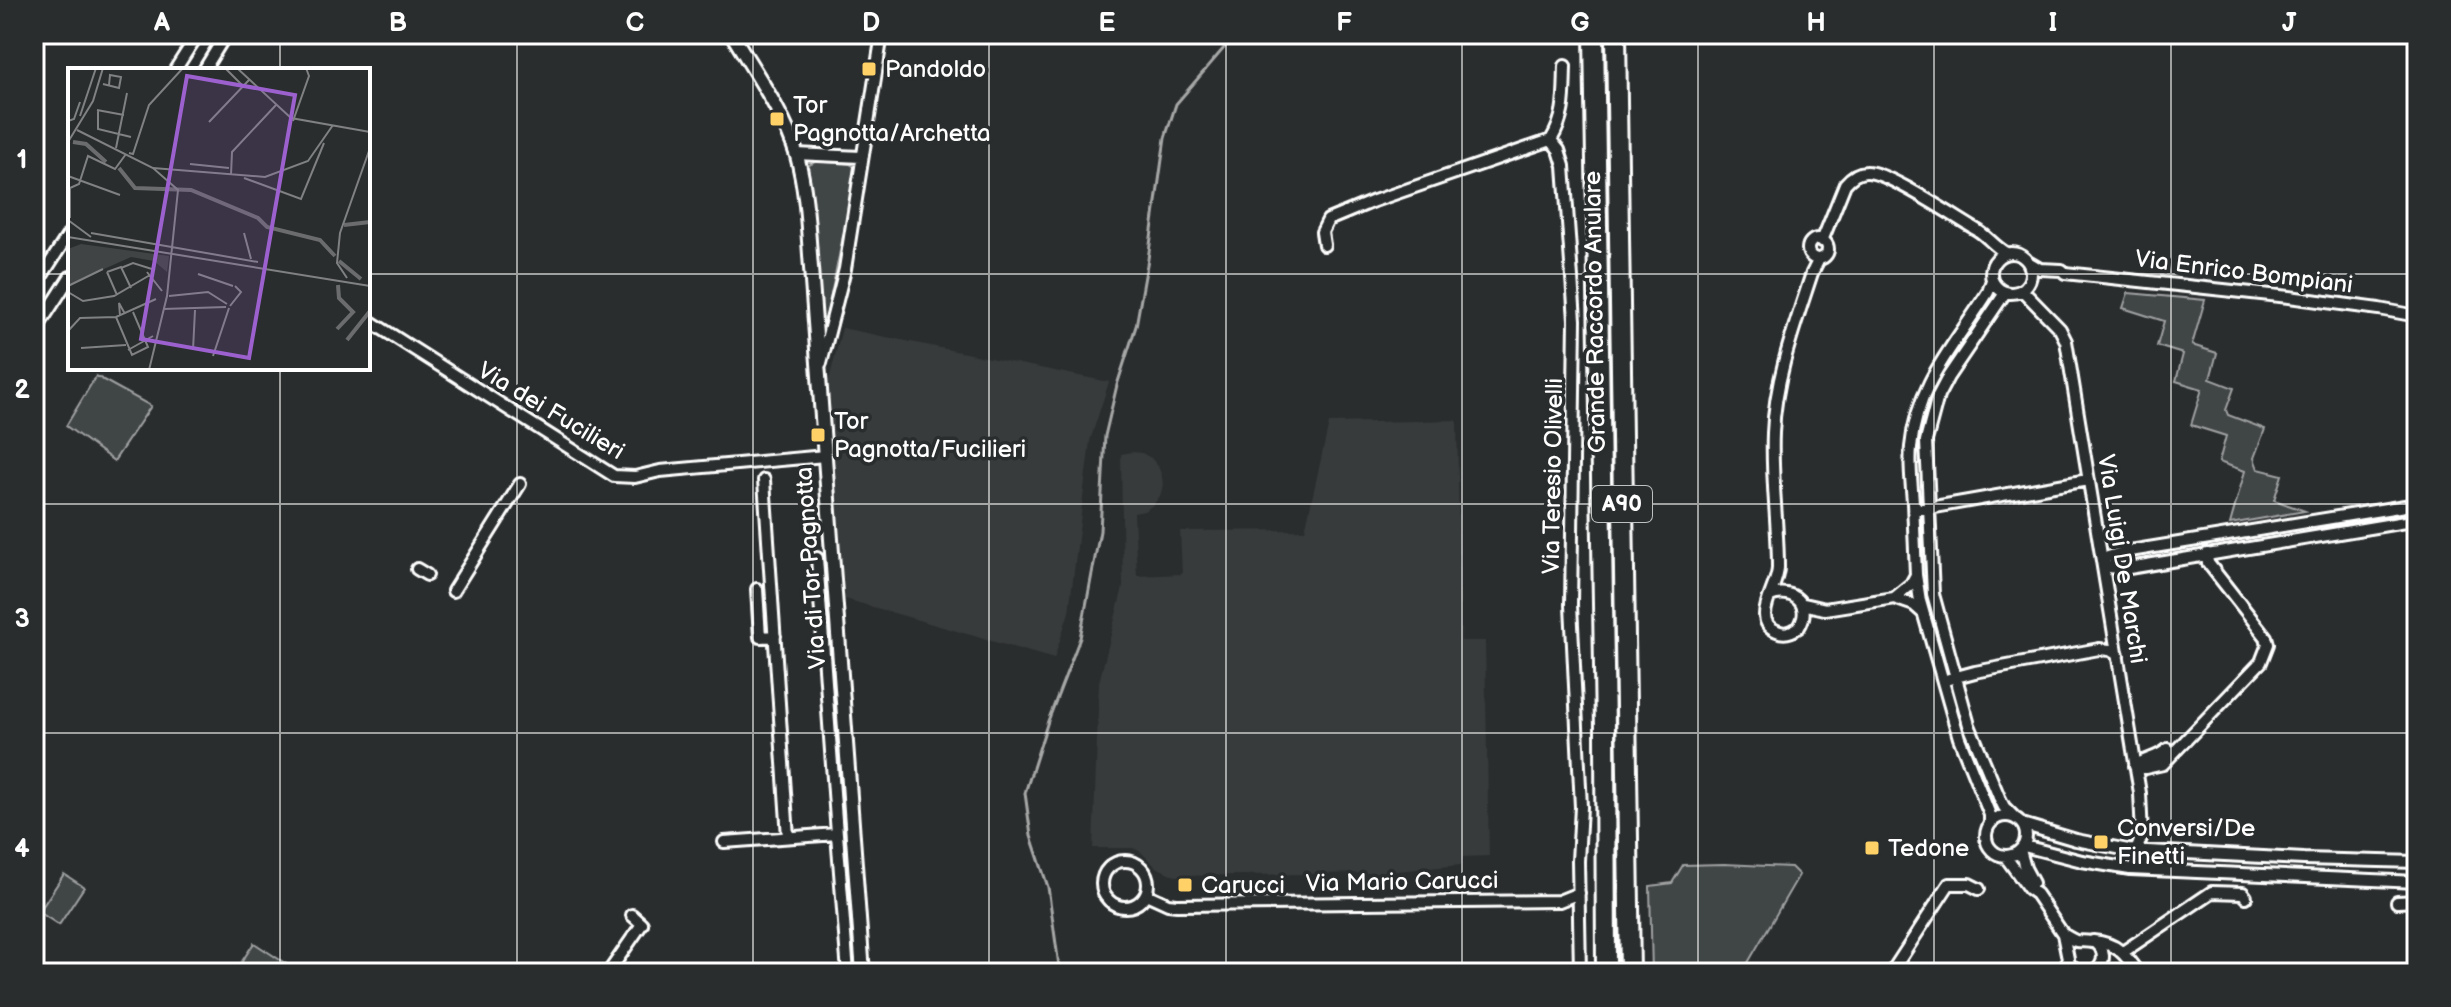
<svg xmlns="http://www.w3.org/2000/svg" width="2451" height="1007" font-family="'Balsamiq Sans',sans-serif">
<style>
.built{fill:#373a3b}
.green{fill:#414445;stroke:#a0a2a2;stroke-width:2}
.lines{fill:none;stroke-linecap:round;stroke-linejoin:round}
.stream{stroke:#a6a7a7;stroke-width:3}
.minor-casing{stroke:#fff;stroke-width:16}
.tertiary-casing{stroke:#fff;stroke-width:18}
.motorway-casing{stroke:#fff;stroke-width:24}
.minor{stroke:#2a2d2e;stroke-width:10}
.tertiary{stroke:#2a2d2e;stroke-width:12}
.motorway{stroke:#2a2d2e;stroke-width:18}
.grid{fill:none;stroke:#fff;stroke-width:2;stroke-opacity:0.55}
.poi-dot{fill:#ffd166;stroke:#2a2d2e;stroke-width:3}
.labels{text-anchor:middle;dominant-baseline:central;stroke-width:7;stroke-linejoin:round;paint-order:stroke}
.shield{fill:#2a2d2e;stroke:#bfc0c0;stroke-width:2}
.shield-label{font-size:22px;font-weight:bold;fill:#fff}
.poi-label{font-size:24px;fill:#fff;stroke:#2a2d2e;text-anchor:start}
.street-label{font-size:24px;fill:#fff;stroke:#2a2d2e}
.inset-river{fill:none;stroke:#6a6c6d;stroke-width:4}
.inset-road{fill:none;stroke:#7f8182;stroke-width:2}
.view{fill:#9c61cf;fill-opacity:0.15;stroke:#9c61cf;stroke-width:4}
.inset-edge{fill:none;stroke:#fff;stroke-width:4}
.neatline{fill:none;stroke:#fff;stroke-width:3}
.grid-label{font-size:26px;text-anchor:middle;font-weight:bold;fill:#fff}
</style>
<rect width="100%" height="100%" fill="#2a2d2e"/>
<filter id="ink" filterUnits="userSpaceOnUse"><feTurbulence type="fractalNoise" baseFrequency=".0125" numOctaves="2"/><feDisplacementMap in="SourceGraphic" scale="16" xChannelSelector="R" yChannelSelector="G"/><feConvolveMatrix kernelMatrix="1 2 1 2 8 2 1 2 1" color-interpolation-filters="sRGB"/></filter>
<g filter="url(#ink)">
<path class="built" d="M842,328l267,54 -19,59 -21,171 -15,47 -209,-60 -18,-211z
M1457,420l4,221h24l4,215 -26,1 -2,8 -85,8 -201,3 -19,-9 -15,-15 -8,-4h-40l6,-166 24,-95 -2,-133 11,-2 10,1 9,5 7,8 4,10 1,10 -3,10 -7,9 -9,6 -10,2 3,63 45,-2 -2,-43 125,-1 24,-107z"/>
<path class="green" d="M817,161l33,3 6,4v4l-26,128 -5,21 -3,1 -2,-4 -8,-114 -5,-29 2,-10z
M2128,293l77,7 -13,45 25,8 -7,26 24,9 -8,22 2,5 37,14 -11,29 4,11 24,6 -8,25 31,11 -75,13 15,-53 -26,-9 7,-26 -35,-11 11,-36 -26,-8 7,-27 -26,-8 7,-25 -41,-13z
M96,376l55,30 -37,55 -48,-35z
M1724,864l67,3 8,8 -57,98h-90l-2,-87 22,-3 11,-18z
M64,874l20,13 -25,38 -20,-13z
M254,943l43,28 -2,2h-44l-12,-7z"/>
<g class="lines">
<path class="stream" d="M1060,973l-12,-86 -17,-51 -6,-43 23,-72 32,-83 20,-107 5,-95 12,-51 19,-59 12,-67 17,-121 11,-34 54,-63 1,-7"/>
<g class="minor-casing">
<path id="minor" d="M1565,66c-1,27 1,50 -14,74l8,10 5,16 11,154 -4,285 10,202 -3,54 2,112
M175,70l23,-36
M204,70l22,-36
M796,154l65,3
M1808 249a10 10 0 1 1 20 0a10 10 0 1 1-20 0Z
M1822,241l23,-57c6,-7 12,-12 21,-12 21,-1 90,46 111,58 10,6 18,17 29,23
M1324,245l-2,-13 6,-12 46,-19 177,-61
M1991 273a20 20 0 1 1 40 0a20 20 0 1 1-40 0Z
M2028,262l12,7 22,1 3,3 224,24 90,12 38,7
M1992,280l-4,12c-33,53 -71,90 -77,155 -2,18 1,38 2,56l5,6h5l165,-29
M34,288l36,-56
M2022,290l38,39 6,12 74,452 2,43 -6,15
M2005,293l-57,84 -10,19 -12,45 7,153 36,131 30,72 5,10 10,10
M368,320l246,156 21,1 25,-6 165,-15
M34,333l36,-56
M821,363l24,-94 37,-235
M764,480l24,357
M1913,503l3,72 4,26 39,137 31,77v9
M817,558l20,276
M2102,559l22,-7 293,-48
M2103,566l20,3 294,-49
M417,569l10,6
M757,589l3,48 15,-1
M453,591l67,-107
M1770,596c23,-9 43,9 29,31 -7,5 -14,8 -22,4 -28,-11 2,-44 1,-64 0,-45 -7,-89 -5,-134 2,-55 22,-108 39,-160l7,-14
M1894,598l20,7 9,8
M1803,604l22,5 69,-11 17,-14 5,-9
M1949,679l26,-7 124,-23 11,1 8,5
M2135,766l10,2 18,-4 98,-102 7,-18 -2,-7 -58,-74 -1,-9
M2135,766c12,-8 23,-8 33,-17
M1986 836a20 20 0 1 1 40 0a20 20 0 1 1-40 0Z
M2022,824l54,16 52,10 176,9 113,3
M724,842l113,-8 11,139
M2024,846l58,15 48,8 287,13
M2020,850l5,18 8,15
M2005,856l24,33 7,5 27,40 6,30 9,9
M1102 884a23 23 0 1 1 46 0a23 23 0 1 1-46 0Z
M1146,894l22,10 9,1 382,-4 20,-8
M2397,902l20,-1
M2063,934c3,2 9,6 13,7 11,1 25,-3 27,15 0,8 -4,12 -10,17
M2093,941c24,2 32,13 45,32
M2123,952l89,-60 31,1 3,4
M608,973l34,-49 -10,-9
M1891,973l58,-89h20l10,5"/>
</g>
<g class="tertiary-casing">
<path id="tertiary" d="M732,34c23,39 52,79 65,122 10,36 11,75 14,112l52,705"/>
</g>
<g class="motorway-casing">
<path id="motorway" d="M1594,34l11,696 1,243
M1616,34l14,939"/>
</g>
<use href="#minor" class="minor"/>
<use href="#tertiary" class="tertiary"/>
<use href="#motorway" class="motorway"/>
</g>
</g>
<path class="grid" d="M280,34v36M517,34v939M753,34v939M989,34v939M1226,34v939M1462,34v939M1698,34v939M1934,34v939M2171,34v939M34,274h36M368,274h2049M280,368v605M34,504h2383M34,733h2383"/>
<g class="poi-dot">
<rect x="861" y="61" width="16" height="16" rx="4"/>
<rect x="769" y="111" width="16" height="16" rx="4"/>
<rect x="810" y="427" width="16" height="16" rx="4"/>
<rect x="2093" y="834" width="16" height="16" rx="4"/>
<rect x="1864" y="840" width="16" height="16" rx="4"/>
<rect x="1177" y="877" width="16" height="16" rx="4"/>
</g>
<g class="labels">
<rect class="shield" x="1592" y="486" width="60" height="36" rx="6"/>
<g class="shield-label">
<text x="1622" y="504">A90</text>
</g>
<g class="poi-label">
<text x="885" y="69">Pandoldo</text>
<text x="793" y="105">Tor<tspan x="793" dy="28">Pagnotta/Archetta</tspan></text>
<text x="834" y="421">Tor<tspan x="834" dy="28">Pagnotta/Fucilieri</tspan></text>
<text x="2117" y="828">Conversi/De<tspan x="2117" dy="28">Finetti</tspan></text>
<text x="1888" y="848">Tedone</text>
<text x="1201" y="885">Carucci</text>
</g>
<g class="street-label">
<text transform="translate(2244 272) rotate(7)">Via Enrico Bompiani</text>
<text transform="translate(1595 312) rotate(-91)">Grande Raccordo Anulare</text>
<text transform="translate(551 411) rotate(31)">Via dei Fucilieri</text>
<text transform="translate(1553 476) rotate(-89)">Via Teresio Olivelli</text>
<text transform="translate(2122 559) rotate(81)">Via Luigi De Marchi</text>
<text transform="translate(811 568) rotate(-94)">Via di Tor Pagnotta</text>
<text transform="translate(1402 882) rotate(-1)">Via Mario Carucci</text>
</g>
</g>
<g transform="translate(68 68)">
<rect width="302" height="302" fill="#2a2d2e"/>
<path d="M13,176l88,12 -2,16 -13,-11 -23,-4 -63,28v-36z" fill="#414445"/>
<path class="inset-river" d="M5,74l13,2 20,18M51,100l16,20 56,2 67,28 9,9 53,13 15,16M276,157l26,-3M271,193l22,18M269,261l16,-17 -14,-14 -1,-13M279,272l23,-29"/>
<path class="inset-road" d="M157,0l18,18M169,0l54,50 79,14M35,16l16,4 2,-11 -11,-2 -1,10M29,42l27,5M30,42v19l33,8M12,48l16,-48M0,53l6,-2 6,-17M225,53l16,-45 -3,-8M141,54l40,-42M9,62l76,38 25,22 -11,106 -18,74M0,74l25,-41 10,-33M48,80l11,-55M61,85l4,1 16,-49 34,-37M122,96l39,4M85,100l112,9 43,-16 25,-36M163,107l1,-23 44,-47M0,108l52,19M176,110l57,21 23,-56M2,150v-30l9,-4 9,-28 27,13 11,-15M0,152l23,17M23,165l167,29M176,165l7,26M0,169l302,49M53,200l12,-5 22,7M39,204l14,-5 10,21M39,204l10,23M79,204l15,19M130,206l35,12M279,210l-10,-15 3,-30 30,-85M0,218l35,-17M0,224l15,9 31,-5 36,-21M101,228l39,-4 19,12M162,238l11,-14 -6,-6M95,241l63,-2M52,248l-1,-13 6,11M48,249l16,38 16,-8 -15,-35M0,263l12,-13 36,-1 40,-18M13,280l45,-3M60,282l25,-14M125,282l2,-40M145,288l16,-48"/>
<path class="view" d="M119,8l108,19 -46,263 -108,-19z"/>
<rect width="302" height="302" class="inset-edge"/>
</g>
<rect width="2451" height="1007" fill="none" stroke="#2a2d2e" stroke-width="88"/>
<rect x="44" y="44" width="2363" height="919" class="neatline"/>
<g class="grid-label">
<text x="162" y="31">A</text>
<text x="398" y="31">B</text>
<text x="635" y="31">C</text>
<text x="871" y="31">D</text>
<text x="1107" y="31">E</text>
<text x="1344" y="31">F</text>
<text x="1580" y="31">G</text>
<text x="1816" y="31">H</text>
<text x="2053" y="31">I</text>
<text x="2289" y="31">J</text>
<text x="22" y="168">1</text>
<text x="22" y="398">2</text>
<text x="22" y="627">3</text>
<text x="22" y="857">4</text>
</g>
</svg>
